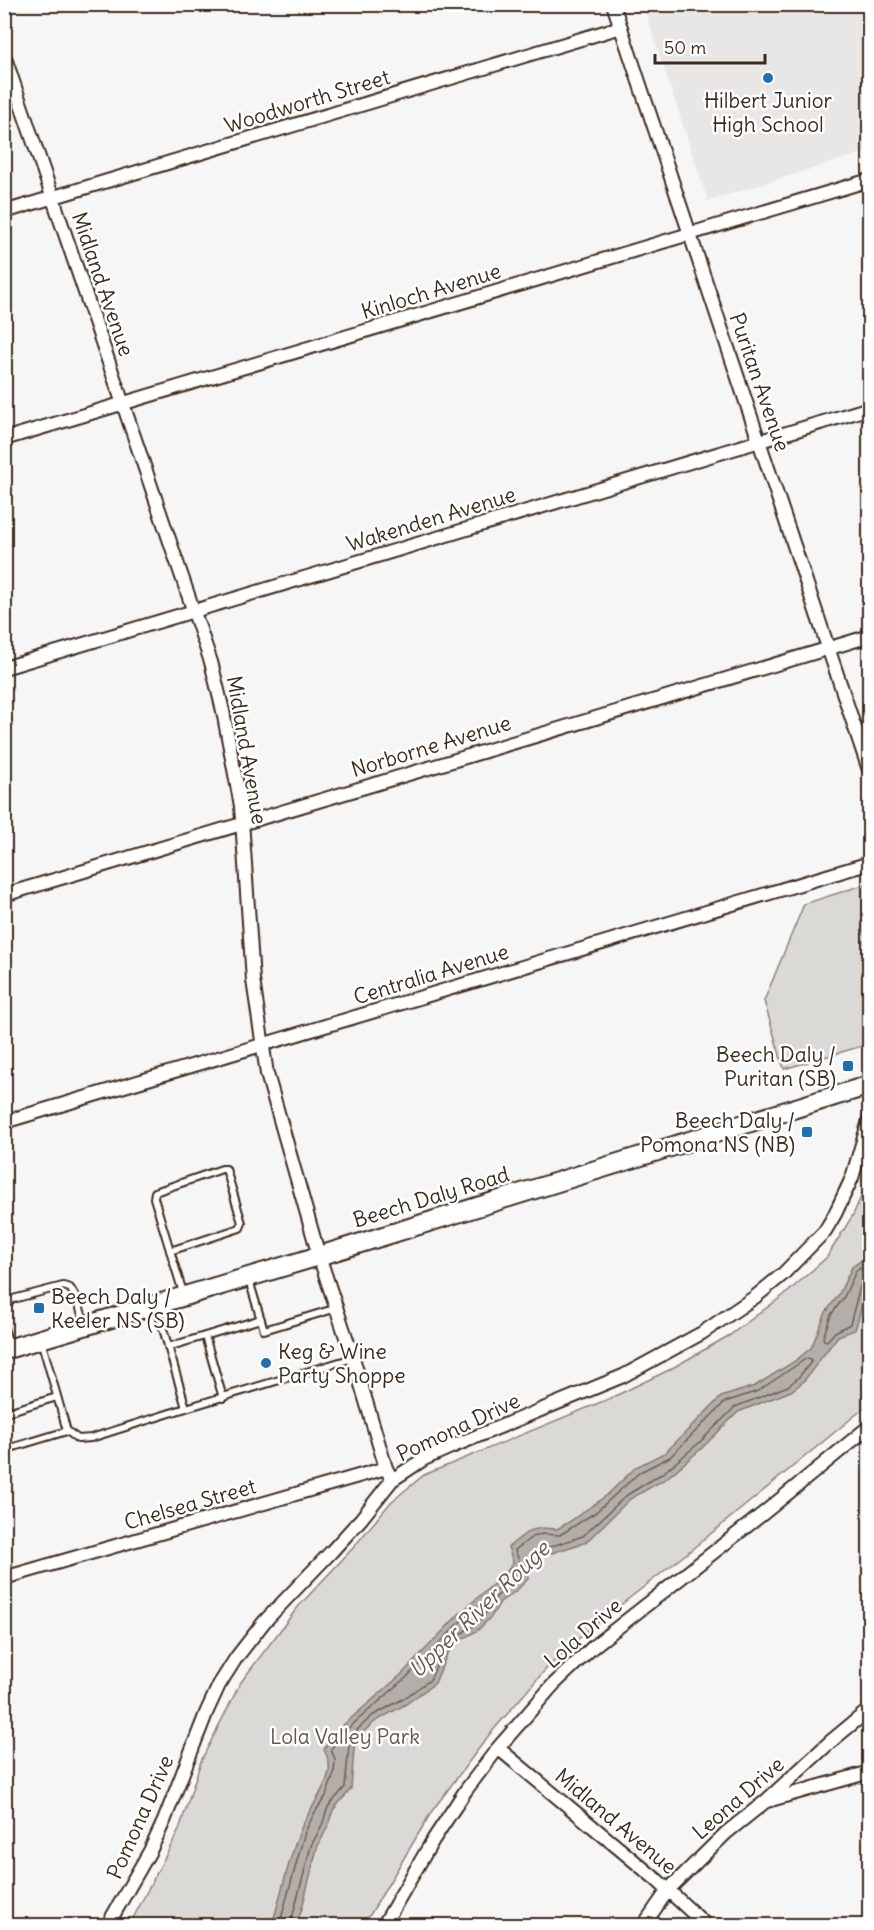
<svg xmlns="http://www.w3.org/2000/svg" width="874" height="1930" font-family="Delius,sans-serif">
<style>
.built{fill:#e9e7e6}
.green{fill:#dbd9d6;stroke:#8b827a;stroke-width:1.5}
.water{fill:#b4aeaa;stroke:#847972;stroke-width:1.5}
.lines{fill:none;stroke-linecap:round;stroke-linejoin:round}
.shore{stroke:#6b5f56;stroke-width:1.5}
.lane-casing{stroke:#3b2a1e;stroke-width:10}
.street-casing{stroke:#3b2a1e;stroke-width:16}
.secondary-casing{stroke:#3b2a1e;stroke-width:22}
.lane{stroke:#fff;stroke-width:6}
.street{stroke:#fff;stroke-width:12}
.secondary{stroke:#fff;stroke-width:18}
.poi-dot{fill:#1f6fb2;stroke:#fff;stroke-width:2}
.labels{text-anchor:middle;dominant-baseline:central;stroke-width:5;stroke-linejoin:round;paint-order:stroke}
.poi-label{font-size:21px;fill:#3b2a1e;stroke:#fff;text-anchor:end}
.street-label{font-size:21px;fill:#3b2a1e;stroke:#fff}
.park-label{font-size:21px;fill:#63564c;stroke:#fff}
.water-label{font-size:22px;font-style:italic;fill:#65584f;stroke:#fff}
</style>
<rect width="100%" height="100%" fill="#f7f6f6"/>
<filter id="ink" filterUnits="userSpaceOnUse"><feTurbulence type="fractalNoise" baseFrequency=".0167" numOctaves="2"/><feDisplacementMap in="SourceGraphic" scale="12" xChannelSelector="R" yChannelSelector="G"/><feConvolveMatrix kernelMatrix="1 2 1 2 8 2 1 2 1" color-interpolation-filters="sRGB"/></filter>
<g filter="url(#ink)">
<path class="built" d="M643,5h226v146l-161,50z"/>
<path class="green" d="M869,883v161l-85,25 -20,-68 40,-97z
M869,1178v226l-178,146 -105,82 -40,37 -57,66 -57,76 -68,114 -235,1 50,-96 22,-69 40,-79 57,-75 55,-59 38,-46 33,-27 187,-77 58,-28 61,-35 58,-43 39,-35 26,-42z"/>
<path class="water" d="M869,1255v25l-6,13 -2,16 -6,21 -17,6 -35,46 -12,9 -53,21 -36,36 -35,30 -37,21 -44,43 -47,15 -10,10 -1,12 -12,12 -16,11 -9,15 -13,13 -17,10 -14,14 -12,29 -29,21 -30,17 -14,12 -8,15 -3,41 -18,21 -6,18 -10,20 -16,64 -6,13h-23c9,-31 16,-64 28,-94 7,-20 24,-37 29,-59 1,-8 -1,-15 -5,-22l9,-16 69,-60 56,-59 48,-42 7,-11 -5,-15 21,-16 12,-3 16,1 12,-7 38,-27 29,-28 30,-15 55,-55 34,-11 40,-25 16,-13 15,-36 13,-18 13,-27z"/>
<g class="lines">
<path class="shore" d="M870,1262l-14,9 -12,26 -13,18 -8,22 1,3 3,1 8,-9 15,-8 11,-41 3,-4 6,-1
M807,1358l4,1v3l-13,16 -10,8 -53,21 -37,37 -35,29 -36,22 -44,41 -46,15 -13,13 -4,-1 -5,-13 17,-13 10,-3 18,1 36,-23 44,-40 30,-15 55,-55 33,-11z
M279,1926l26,-94 10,-20 11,-16 8,-22 1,-15 -4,-9 6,-12 69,-60 56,-58 49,-42 7,-11h3v10l-25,20 -10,16 -11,12 -18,11 -14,14 -13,30 -27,19 -31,17 -15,14 -8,16 -4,41 -17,20 -6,18 -11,21 -21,80"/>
<g class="lane-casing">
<path id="lane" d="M170,1251l70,-23 2,-5 -16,-54h-4l-67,23 -1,6 30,98
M249,1280l15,50 73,-22
M4,1307l9,-8 50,-13 7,2 7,11 8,25
M4,1328l5,17
M205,1336l18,62
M41,1340l26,91 11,8 13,-1 95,-30 -29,-100
M168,1347l93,-28
M186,1408l167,-50
M4,1413l53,-16
M4,1450l63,-19"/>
</g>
<g class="street-casing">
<path id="street" d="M613,4l257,769
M4,55l207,607 12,49 18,95 12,174 14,94 52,182 34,102 33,110 6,12
M4,212l617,-185
M4,439l866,-259
M4,668l866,-260
M4,895l866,-259
M4,1122l866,-259
M4,1578l382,-110
M498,1748l159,132 50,46
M767,1801l103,-29
M107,1926l43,-75 14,-30 43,-110 12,-26 17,-27 28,-36 67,-70 30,-33 31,-39 32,-21 27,-12 172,-71 79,-43 53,-36 28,-23 42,-43 10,-17 17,-36 18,-61
M383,1926l50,-86 33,-50 32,-42 55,-63 41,-39 171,-134 105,-86
M643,1926l25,-36 58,-57 40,-32 64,-59 40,-33"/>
</g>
<g class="secondary-casing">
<path id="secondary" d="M4,1350l315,-94 551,-171"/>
</g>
<use href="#lane" class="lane"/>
<use href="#street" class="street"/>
<use href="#secondary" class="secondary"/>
</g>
</g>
<g class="poi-dot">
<circle cx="768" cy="78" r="6"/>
<rect x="842" y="1060" width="12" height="12" rx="3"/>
<rect x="801" y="1126" width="12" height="12" rx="3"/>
<rect x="33" y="1302" width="12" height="12" rx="3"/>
<circle cx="266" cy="1363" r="6"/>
</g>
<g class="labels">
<g class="poi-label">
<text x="768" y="100" text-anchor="middle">Hilbert Junior<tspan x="768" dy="24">High School</tspan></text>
<text x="836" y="1054">Beech Daly /<tspan x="836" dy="24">Puritan (SB)</tspan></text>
<text x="795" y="1120">Beech Daly /<tspan x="795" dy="24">Pomona NS (NB)</tspan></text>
<text x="51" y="1296" text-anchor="start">Beech Daly /<tspan x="51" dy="24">Keeler NS (SB)</tspan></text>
<text x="278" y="1351" text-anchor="start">Keg &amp; Wine<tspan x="278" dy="24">Party Shoppe</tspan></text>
</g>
<g class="street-label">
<text transform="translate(307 101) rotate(-17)">Woodworth Street</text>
<text transform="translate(103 284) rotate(71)">Midland Avenue</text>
<text transform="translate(431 291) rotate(-17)">Kinloch Avenue</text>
<text transform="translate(760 382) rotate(71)">Puritan Avenue</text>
<text transform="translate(431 519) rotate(-17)">Wakenden Avenue</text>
<text transform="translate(431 746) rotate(-17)">Norborne Avenue</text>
<text transform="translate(247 750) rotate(80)">Midland Avenue</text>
<text transform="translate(431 974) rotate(-17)">Centralia Avenue</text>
<text transform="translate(431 1197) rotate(-17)">Beech Daly Road</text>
<text transform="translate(458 1427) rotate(-25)">Pomona Drive</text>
<text transform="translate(190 1504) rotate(-16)">Chelsea Street</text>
<text transform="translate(583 1633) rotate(-41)">Lola Drive</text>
<text transform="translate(738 1798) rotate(-41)">Leona Drive</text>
<text transform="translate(140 1817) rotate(-66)">Pomona Drive</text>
<text transform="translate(616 1821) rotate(40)">Midland Avenue</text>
</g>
<g class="park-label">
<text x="345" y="1736">Lola Valley Park</text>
</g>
<g class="water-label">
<text transform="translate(479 1609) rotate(-44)">Upper River Rouge</text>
</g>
</g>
<rect width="874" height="1930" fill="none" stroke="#fff" stroke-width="24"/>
<rect x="12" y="12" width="850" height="1906" fill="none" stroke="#3b2a1e" stroke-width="2" filter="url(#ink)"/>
<path d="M655 54v9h110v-9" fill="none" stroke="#3b2a1e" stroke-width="3"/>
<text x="664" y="54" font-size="18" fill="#3b2a1e" stroke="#ffffff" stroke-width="4.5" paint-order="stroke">50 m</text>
</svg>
